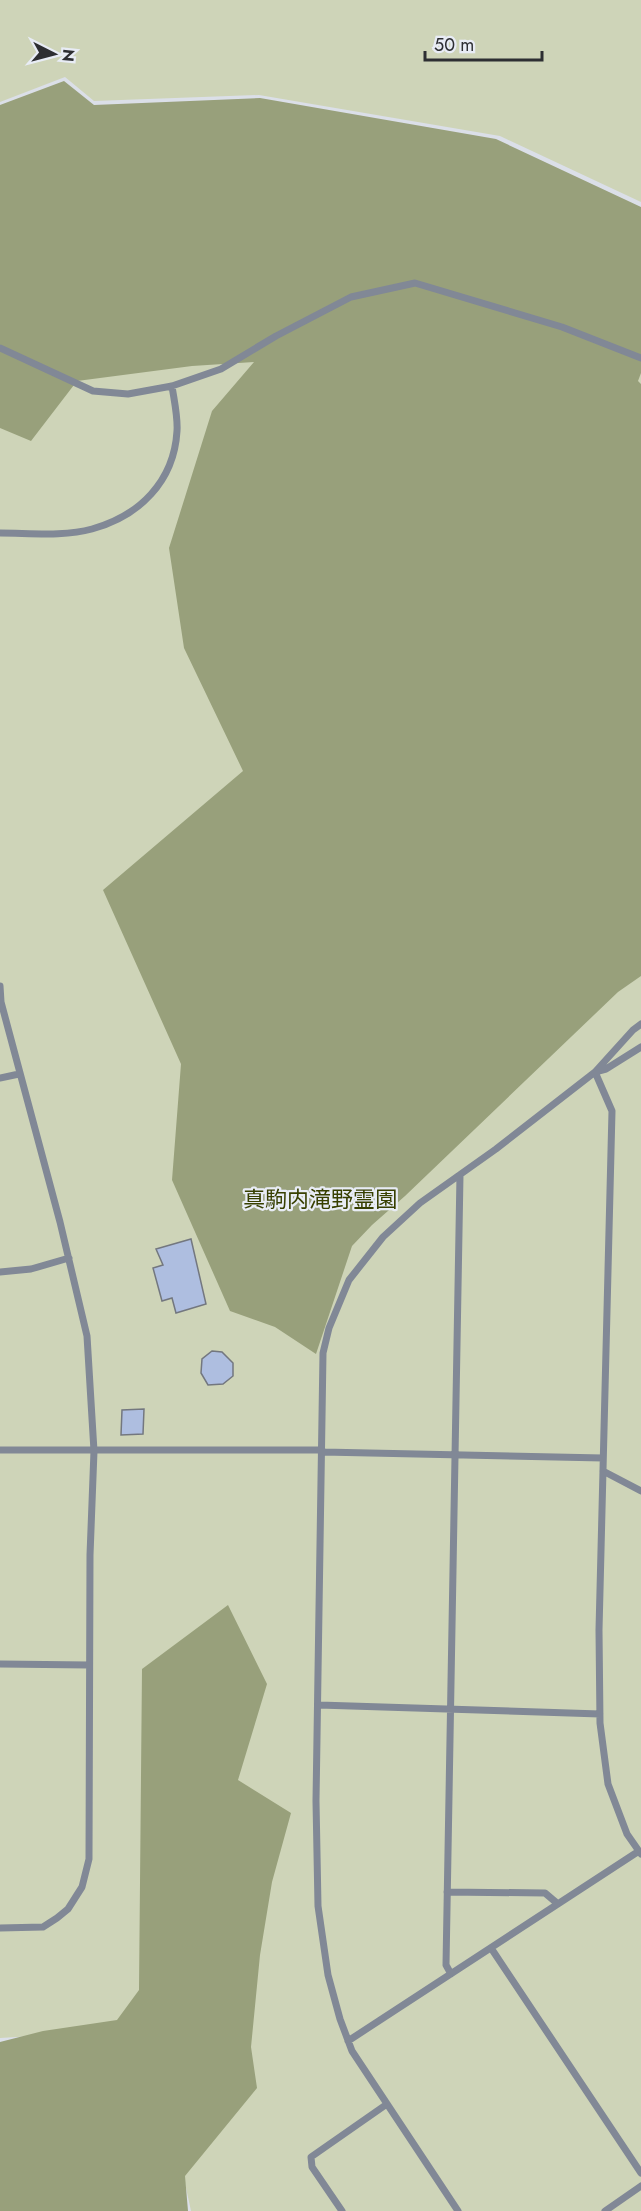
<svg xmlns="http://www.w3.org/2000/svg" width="641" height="2211" font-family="Jost,'Noto Sans JP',sans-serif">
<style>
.green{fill:#ced4b8}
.forest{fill:#98a07b}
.building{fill:#aebee0;stroke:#73777f;stroke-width:1.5}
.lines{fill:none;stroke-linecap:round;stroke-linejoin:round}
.service{stroke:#818896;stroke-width:7}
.labels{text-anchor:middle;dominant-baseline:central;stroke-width:4.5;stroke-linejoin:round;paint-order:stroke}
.park-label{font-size:22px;fill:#373f00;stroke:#e8ecf5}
</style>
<rect width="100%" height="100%" fill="#dbdfe8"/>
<path class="green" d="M0,0h641v202l-141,-66 -241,-41 -165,6 -29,-24 -65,25z
M641,321v1890h-450l-39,-182 -152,9v-1701z"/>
<path class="forest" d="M64,81l30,24 166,-7 236,41 145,68v166l-3,8 3,3v592l-23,16 -213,204 -33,29 -20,21 -36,108 -41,-27 -45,-16 -58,-131 9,-116 -78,-174 140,-119 -59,-123 -15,-100 43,-137 42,-49 -62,4 -115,15 -46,60 -31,-13v-323z
M228,1605l39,79 -29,96 53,33 -19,69 -12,73 -9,92 6,41 -72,88 3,35h-188v-169l43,-11 74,-11 22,-30 3,-321z"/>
<path class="building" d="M191,1239l15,65 -30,9 -4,-15 -10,3 -9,-33 10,-3 -7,-16z
M212,1351l10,1 11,11v13l-10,8 -15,1 -7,-12 1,-14z
M144,1409l-1,25 -22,1 1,-25z"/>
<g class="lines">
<path class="service" d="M0,348l93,43 35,3 44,-8 49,-17 55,-33 75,-39 64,-14 147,44 79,31
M0,533c29,0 64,4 92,-4 47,-13 82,-47 85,-98 1,-14 -3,-31 -5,-45
M0,986l1,16 59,220 27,114 7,115 -4,104 -1,304 -7,28 -14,22 -11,9 -14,9 -43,1
M641,1024l-8,6 -38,42 11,-3 35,-22
M0,1078l19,-4
M0,1272l31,-3 38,-11
M0,1450h322
M323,1452l280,6
M603,1471l38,20
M0,1664l89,1
M319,1705l281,9
M447,1892l98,1 13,11
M491,1948l150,225
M451,1974l-5,-9 14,-790
M348,2041l291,-190
M342,2211l-30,-44 -1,-10 76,-53
M458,2211l-106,-160 -12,-32 -12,-44 -10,-69 -2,-105 7,-448 6,-25 20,-48 34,-43 37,-34 76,-54 99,-77 17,39 -13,519 1,93 8,61 19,50 14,20
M605,2211l36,-25"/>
</g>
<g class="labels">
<g class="park-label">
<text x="320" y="1199">真駒内滝野霊園</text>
</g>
</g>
<g transform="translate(54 54) rotate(96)" stroke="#e8ecf5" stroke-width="4.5" paint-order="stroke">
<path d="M0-4.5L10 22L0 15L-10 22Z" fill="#2d2e32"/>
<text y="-9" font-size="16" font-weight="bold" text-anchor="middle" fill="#2d2e32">N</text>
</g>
<path d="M425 51v9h117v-9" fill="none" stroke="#2d2e32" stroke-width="3"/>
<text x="434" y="51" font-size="18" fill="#2d2e32" stroke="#e8ecf5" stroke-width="4.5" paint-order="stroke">50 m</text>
</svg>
